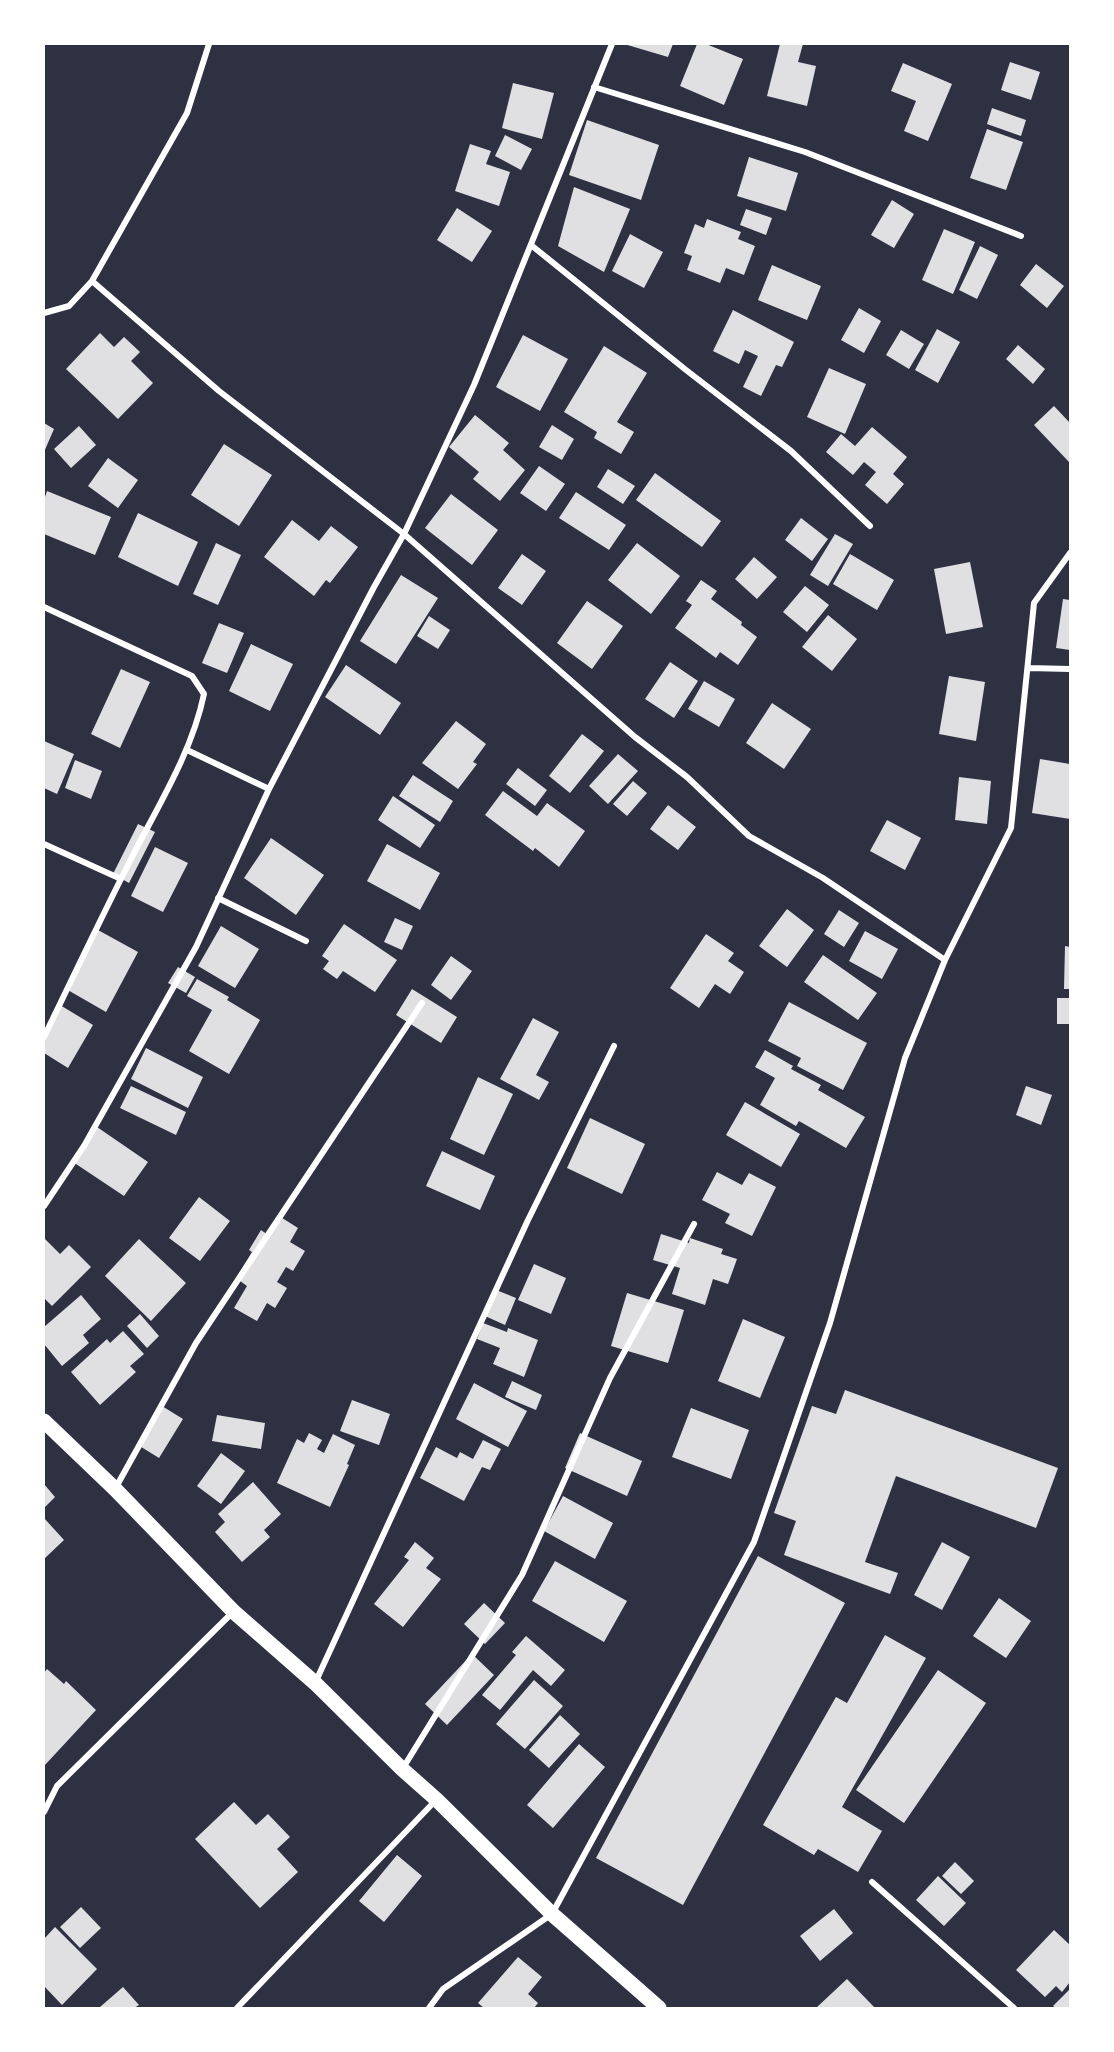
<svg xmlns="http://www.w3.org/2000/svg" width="1114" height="2052" font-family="Commissioner,sans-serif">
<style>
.building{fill:#e0e0e3}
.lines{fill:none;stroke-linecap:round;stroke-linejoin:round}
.minor{stroke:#fff;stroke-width:6}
.primary{stroke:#fff;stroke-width:15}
</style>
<rect width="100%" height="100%" fill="#2d3142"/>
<path class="building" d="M624,44h49l-5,13z
M697,44h9l37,15 -19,46 -44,-19z
M780,44h23l-5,18 18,4 -9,40 -40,-10z
M1010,62l30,10 -9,28 -30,-10z
M903,63l49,21 -24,57 -24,-10 12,-30 -25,-10z
M513,83l41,10 -12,46 -40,-11z
M992,108l34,12 -5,16 -34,-12z
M587,120l72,25 -18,55 -72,-25z
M987,129l36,13 -17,48 -36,-12z
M505,135l27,14 -11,21 -26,-14z
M470,144l21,7 -5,13 24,8 -11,34 -44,-15z
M749,157l49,16 -12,38 -49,-15z
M574,187l56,22 -26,63 -46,-26z
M892,200l22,14 -20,34 -23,-13z
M457,208l35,23 -20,31 -35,-22z
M746,209l26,9 -6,17 -26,-10z
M707,219l34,13 -3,7 17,7 -11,29 -18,-7 -6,15 -33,-13 5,-14 -8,-3 11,-29 9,4z
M944,229l31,13 -22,52 -31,-14z
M630,234l33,18 -19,36 -32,-17z
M980,246l18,9 -21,44 -18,-9z
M1036,264l28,22 -17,22 -27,-23z
M772,265l49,21 -14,34 -49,-20z
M859,308l22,13 -17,32 -23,-13z
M733,310l61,32 -12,25 -6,-2 -15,31 -18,-9 15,-31 -13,-6 -6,14 -26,-13z
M937,329l23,13 -22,41 -23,-13z
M901,330l23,14 -15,25 -23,-14z
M100,333l14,14 10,-10 16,15 -9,9 22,22 -35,36 -52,-50z
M523,335l45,24 -28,52 -44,-24z
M1018,345l27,24 -12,15 -27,-25z
M604,346l43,27 -30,49 17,10 -13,22 -27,-16 3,-6 -33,-20z
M829,368l37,16 -21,50 -38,-17z
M1054,406l16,17v38l-1,1 -35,-37z
M475,415l34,28 -6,7 22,20 -25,31 -27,-22 6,-7 -30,-25z
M44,423l10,6 -10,23z
M552,425l22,14 -12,21 -23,-13z
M79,426l17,19 -25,23 -17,-19z
M872,427l35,30 -14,17 11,10 -17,20 -22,-19 11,-13 -12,-10 -11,13 -27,-23 15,-18 14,12z
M224,444l48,31 -33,51 -48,-31z
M108,458l30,22 -20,28 -30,-22z
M539,466l26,18 -19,27 -26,-18z
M608,469l27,17 -12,18 -26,-17z
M655,473l66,48 -19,26 -66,-47z
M47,491l64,26 -16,38 -51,-21v-34z
M576,492l50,33 -17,25 -50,-32z
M451,494l47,36 -26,35 -47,-37z
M138,513l60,29 -20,44 -60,-29z
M801,518l27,21 -16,22 -27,-21z
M292,520l27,21 12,-15 27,21 -28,36 -4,-3 -12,16 -50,-39z
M835,534l18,10 -25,42 -18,-11z
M216,543l25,12 -23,50 -25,-11z
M637,543l43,33 -29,38 -43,-34z
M522,554l24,17 -24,34 -24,-17z
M850,554l44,26 -17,30 -44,-26z
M754,557l23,20 -20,22 -22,-20z
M970,562l13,65 -37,7 -12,-65z
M401,575l37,23 -42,66 -36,-23z
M701,580l16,11 -6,8 31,23 -1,3 16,12 -19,28 -18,-13 -4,6 -41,-30 17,-23 -6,-4z
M805,586l24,19 -22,27 -24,-20z
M1063,599l7,1v50l-14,-2z
M587,601l36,25 -31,43 -35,-26z
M828,615l29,24 -25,32 -30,-24z
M429,616l21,14 -12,19 -21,-13z
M219,623l25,10 -17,40 -25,-10z
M251,644l42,20 -23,47 -41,-20z
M670,662l28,19 -24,37 -29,-19z
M346,665l55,38 -21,32 -55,-38z
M121,669l29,13 -30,66 -29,-14z
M949,676l36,6 -9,59 -37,-7z
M704,681l31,18 -16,28 -31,-18z
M772,703l39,26 -27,40 -38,-26z
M456,721l30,23 -13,18 4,2 -19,25 -36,-26z
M582,734l22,17 -34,42 -21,-17z
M44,741l30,13 -17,40 -13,-6z
M618,754l20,17 -30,33 -19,-18z
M1040,759l30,5v55l-38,-6z
M75,760l27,11 -11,28 -26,-11z
M518,768l29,22 -12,16 -29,-22z
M413,775l40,26 -13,21 -41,-26z
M959,777l32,4 -4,43 -32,-4z
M633,781l14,12 -20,23 -14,-12z
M503,791l34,25 10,-13 38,28 -26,36 -24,-19 -2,3 -48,-36z
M393,796l42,29 -15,23 -42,-28z
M668,805l28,22 -18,23 -28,-21z
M887,820l34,18 -16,32 -35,-19z
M138,824l17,8 -26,51 -16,-9z
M271,838l53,37 -28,40 -52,-37z
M387,844l53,29 -20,37 -53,-29z
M155,847l33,16 -25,49 -32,-16z
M787,909l27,21 -27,37 -28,-21z
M839,910l20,13 -15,24 -20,-13z
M395,918l18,8 -11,24 -18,-8z
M344,924l53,36 -22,32 -32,-21 -6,8 -14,-10 6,-8 -7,-5z
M221,926l38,23 -24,39 -37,-22z
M98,930l40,22 -32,60 -40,-23z
M865,931l33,18 -16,30 -33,-18z
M706,934l28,19 -6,8 16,11 -14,22 -15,-10 -16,24 -29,-20z
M1065,946l5,1v42h-6z
M823,955l54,38 -19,27 -54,-38z
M451,956l21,15 -21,29 -20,-15z
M178,967l17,10 -9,16 -18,-10z
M197,979l32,18 -2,3 33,20 -31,54 -40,-23 23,-41 -25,-14z
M412,989l45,28 -16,26 -45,-28z
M1057,998h13v26h-13z
M789,1002l78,41 -24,47 -46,-24 4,-8 -33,-17z
M60,1005l33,20 -25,43 -24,-15v-18z
M533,1018l26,14 -23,43 13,7 -10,18 -39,-21z
M146,1048l57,29 -15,31 -57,-29z
M765,1050l28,16 -2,3 30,16 -3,5 47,27 -19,31 -47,-27 -3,5 -36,-21 15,-27 -20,-11z
M478,1077l35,17 -29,61 -34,-16z
M131,1086l55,26 -10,23 -56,-27z
M1026,1086l26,9 -11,30 -25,-10z
M745,1102l55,32 -19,33 -55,-32z
M590,1118l55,26 -23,50 -55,-26z
M97,1127l51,35 -24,34 -51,-34z
M442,1151l53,25 -15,34 -54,-24z
M717,1172l25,13 7,-12 27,14 -24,49 -27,-13 5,-9 -28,-14z
M199,1197l31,24 -30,40 -31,-23z
M279,1216l19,12 -8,14 15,9 -12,20 -7,-4 -9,15 10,6 -12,20 -8,-5 -10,18 -23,-13 13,-22 -11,-8 16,-26 -3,-2 12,-20 7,5z
M661,1234l28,9 1,-5 33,11 -2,5 16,5 -9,25 -15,-5 -8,26 -33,-11 8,-26 -27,-8z
M44,1238l16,16 9,-9 22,22 -39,39 -8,-8z
M139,1239l47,44 -35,38 -46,-45z
M534,1264l32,14 -15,36 -33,-14z
M496,1290l20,8 -11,27 -20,-9z
M627,1293l57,17 -16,53 -57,-17z
M81,1295l20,24 -18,16 6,8 -27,23 -18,-22v-17z
M140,1314l19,22 -12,12 -20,-22z
M743,1319l42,18 -25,61 -42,-17z
M483,1323l24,9 1,-4 30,12 -14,37 -31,-13 7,-16 -23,-9z
M123,1331l21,23 -14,12 6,6 -36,33 -29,-33 36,-33 3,4z
M512,1381l30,14 -6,15 -31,-13z
M474,1383l53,28 -19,36 -52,-28z
M845,1390l213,78 -22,60 -140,-52 -31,86 33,11 -8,21 -106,-39 12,-34 -22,-8 38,-107 24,8z
M352,1400l38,14 -11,31 -39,-14z
M162,1406l21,13 -24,39 -21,-13z
M691,1408l58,22 -18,49 -59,-22z
M217,1415l48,8 -4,26 -49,-8z
M309,1433l13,7 -5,9 7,4 9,-19 22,11 -8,19 2,1 -19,42 -53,-24 20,-44 7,4z
M580,1433l62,28 -15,35 -62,-28z
M483,1440l18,9 -11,21 -8,-3 -18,34 -44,-23 16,-31 21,11 3,-6 13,7z
M221,1453l24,18 -24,33 -24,-18z
M253,1482l28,32 -17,16 6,7 -28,25 -27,-30 10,-10 -7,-8z
M44,1484l11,13 -11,11z
M563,1496l50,27 -18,36 -51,-28z
M44,1518l20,22 -20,19z
M415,1542l19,16 -8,10 15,11 -38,48 -29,-23 35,-44 -5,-3z
M942,1542l28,15 -28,53 -28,-15z
M758,1556l87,47 -162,302 -87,-47z
M555,1561l72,40 -23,41 -72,-41z
M999,1598l32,23 -25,37 -33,-22z
M484,1603l21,20 -20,21 -21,-20z
M885,1635l41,23 -84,149 40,24 -24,41 -40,-23 -4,6 -51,-30 73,-128 11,6z
M526,1636l39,34 -14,16 -18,-16 -33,40 -18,-15 34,-40 -4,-3z
M472,1654l22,21 -47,50 -22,-21z
M47,1669l17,15 2,-3 30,29 -52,56v-93z
M938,1670l48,33 -82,120 -48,-33z
M534,1680l29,26 -38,43 -29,-25z
M560,1715l20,19 -31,34 -20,-18z
M579,1744l26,23 -52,61 -26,-23z
M234,1802l22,23 12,-11 22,23 -13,12 21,23 -38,36 -65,-69z
M397,1855l25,21 -38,46 -25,-21z
M955,1862l19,19 -13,13 -19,-18z
M938,1876l28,27 -22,23 -28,-26z
M81,1907l20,21 -21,20 -20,-21z
M834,1909l19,24 -33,28 -20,-25z
M55,1927l42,42 -35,36 -18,-19v-47z
M1054,1930l16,15v37l-8,10 -6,-6 -11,11 -29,-27z
M518,1957l24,20 -14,17 10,9 -4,5h-50l-6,-5z
M847,1979l28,29h-59z
M123,1987l16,18 -5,3h-33l-1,-1z
M1070,1989v19h-14l-3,-2z"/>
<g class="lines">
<path class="minor" d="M594,87l211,65 216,84
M531,245l155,125 105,81 79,75
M92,281l95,-168 22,-69
M44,313l25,-7 23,-25 127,110 185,143 231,203 52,40 62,59 74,42 122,82
M44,607l148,69 12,18c-12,58 -45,110 -72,163 -30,59 -59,120 -88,180
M1028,668l42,1
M187,750l82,39
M44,844l77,35
M218,898l88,43
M44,1206l40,-60 112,-199 73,-158 105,-202 30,-53 70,-149 138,-341
M115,1489l81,-146 226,-340
M316,1681l212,-461 86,-174
M403,1768l119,-193 88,-197 84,-154
M44,1812l13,-26 176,-174
M872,1882l142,126
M237,2008l199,-208
M429,2008l14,-19 109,-75 202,-372 76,-219 75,-265 40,-98 66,-132 23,-225 36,-50"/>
<path class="primary" d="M44,1421l71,68 119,123 81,71 87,86 35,31 115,114 107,94"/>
</g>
<rect width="1114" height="2052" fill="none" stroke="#ffffff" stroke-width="90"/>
</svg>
